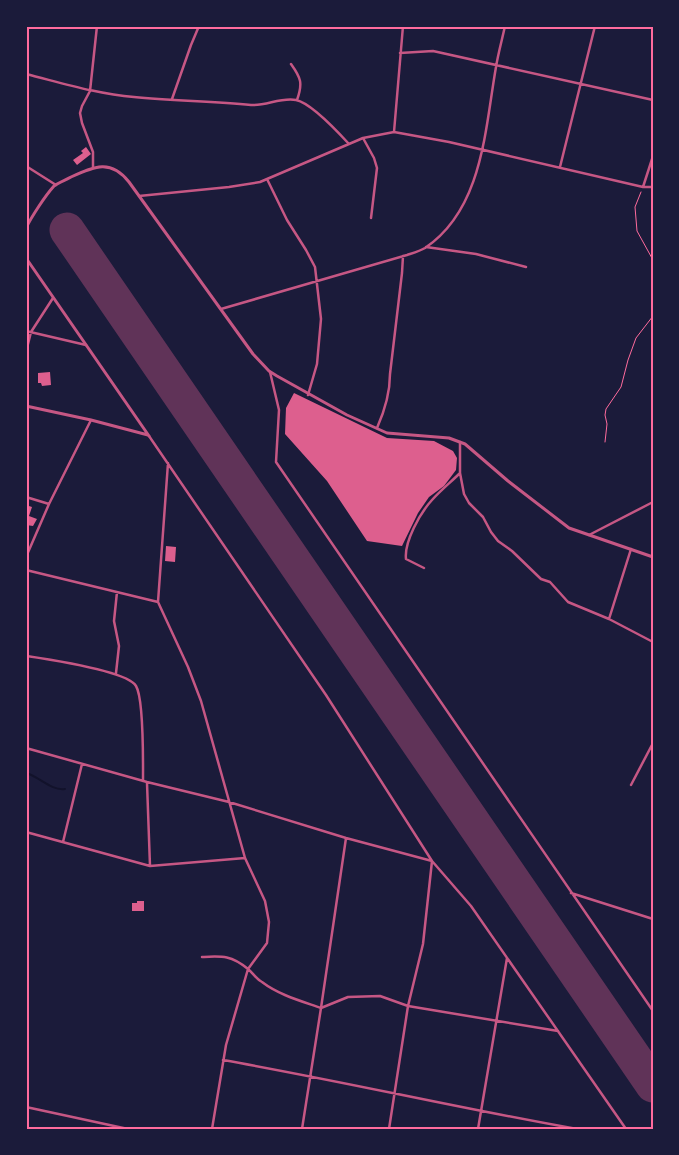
<svg xmlns="http://www.w3.org/2000/svg" width="679" height="1155" font-family="Figtree,sans-serif">
<style>
.lines{fill:none;stroke-linecap:round;stroke-linejoin:round}
.stream{stroke:#12122b;stroke-width:2}
.runway{stroke:#603358;stroke-width:35}
.building{fill:#dd5f8e}
.path{stroke:#ff6b9d;stroke-width:1}
.minor{stroke:#c65784;stroke-width:2.5}
.tertiary{stroke:#c65784;stroke-width:3}
.neatline{fill:none;stroke:#ff6b9d;stroke-width:2}
</style>
<rect width="100%" height="100%" fill="#1b1b3a"/>
<g class="lines">
<path class="stream" d="M26,773c14,4 25,18 39,16"/>
<path class="runway" d="M67,230l586,855"/>
</g>
<path class="building" d="M86,147l5,7 -14,11 -4,-5 10,-7 -2,-2z
M50,372l1,13 -9,1 -1,-3h-3v-10z
M294,393l93,45 47,3 19,10 4,7 -1,12 -12,16 -15,11 -11,16 -16,33 -35,-5 -40,-60 -42,-47 1,-26z
M26,505l6,2 -3,9 8,3 -4,7 -7,-1z
M166,546l10,1 -1,15 -10,-1z
M137,901h7v10h-12v-8h5z"/>
<g class="lines">
<path class="path" d="M641,192l-6,15 2,24 16,29
M605,442l2,-18 -2,-9 1,-6 15,-22 7,-27 8,-22 17,-22"/>
<path class="minor" d="M400,53l33,-2 220,49
M291,64c10,14 12,19 6,36
M26,74c36,9 71,20 108,23 39,4 78,4 117,8 15,1 30,-8 45,-5 15,3 42,32 53,44
M172,99l19,-54 8,-19
M394,132l9,-106
M363,138l11,20 3,10 -6,50
M26,166l30,19
M560,167l35,-141
M93,168v-16l-11,-29 -2,-10 2,-7 8,-15 7,-65
M267,179l20,41 19,30 9,17 6,52 -4,45 -9,31
M643,187l10,-31
M139,196l90,-9 31,-5 89,-38 14,-6 31,-6 55,10 194,45h10
M426,247l50,7 50,13
M221,309l186,-54c6,-2 13,-4 18,-7 58,-39 60,-119 71,-181 2,-13 6,-27 9,-41
M26,331l60,14
M26,352l5,-20 22,-34
M270,372l9,38 -3,52 377,549
M377,428c8,-18 13,-34 13,-54l12,-101 1,-17
M149,436l177,259 106,166 39,45 155,223
M168,463l-10,139 30,65 13,34 44,157 20,43 4,21 -2,21 -19,26 -22,76 -14,84
M460,473l4,21 5,9 14,14 8,15 7,9 14,10 29,28 9,3 18,20 41,17 44,23
M26,497l23,7
M589,535l64,-33
M26,557l23,-53 42,-84
M424,568l-18,-9c-2,-17 14,-46 26,-59 9,-10 19,-18 28,-27v-31
M26,570l132,32
M609,619l22,-70
M26,656c20,3 101,15 110,30 8,13 7,77 7,95
M116,673l3,-27 -5,-25 3,-29
M26,748l121,34 82,20 117,36 86,23 -9,83 -15,62 -19,123
M147,783l3,83
M631,785l22,-42
M26,832l124,34 95,-8
M63,842l19,-78
M571,893l82,26
M202,957c20,-1 29,-2 46,12 5,4 8,10 14,13 17,13 39,19 59,26l27,-11 32,-1 28,10 150,25
M223,1060c119,21 235,48 354,69
M26,1107l102,22
M302,1129l19,-121 25,-170
M478,1129l29,-171"/>
<path class="tertiary" d="M26,228c6,-12 19,-32 28,-42 5,-4 12,-6 17,-9 24,-11 40,-18 58,5l124,172 16,17 8,5 70,39 40,18 62,5 16,6 43,37 61,47 84,29
M26,258l123,178
M26,406l65,14 57,15"/>
</g>
<rect width="679" height="1155" fill="none" stroke="#1b1b3a" stroke-width="55"/>
<rect x="28" y="28" width="624" height="1100" class="neatline"/>
</svg>
